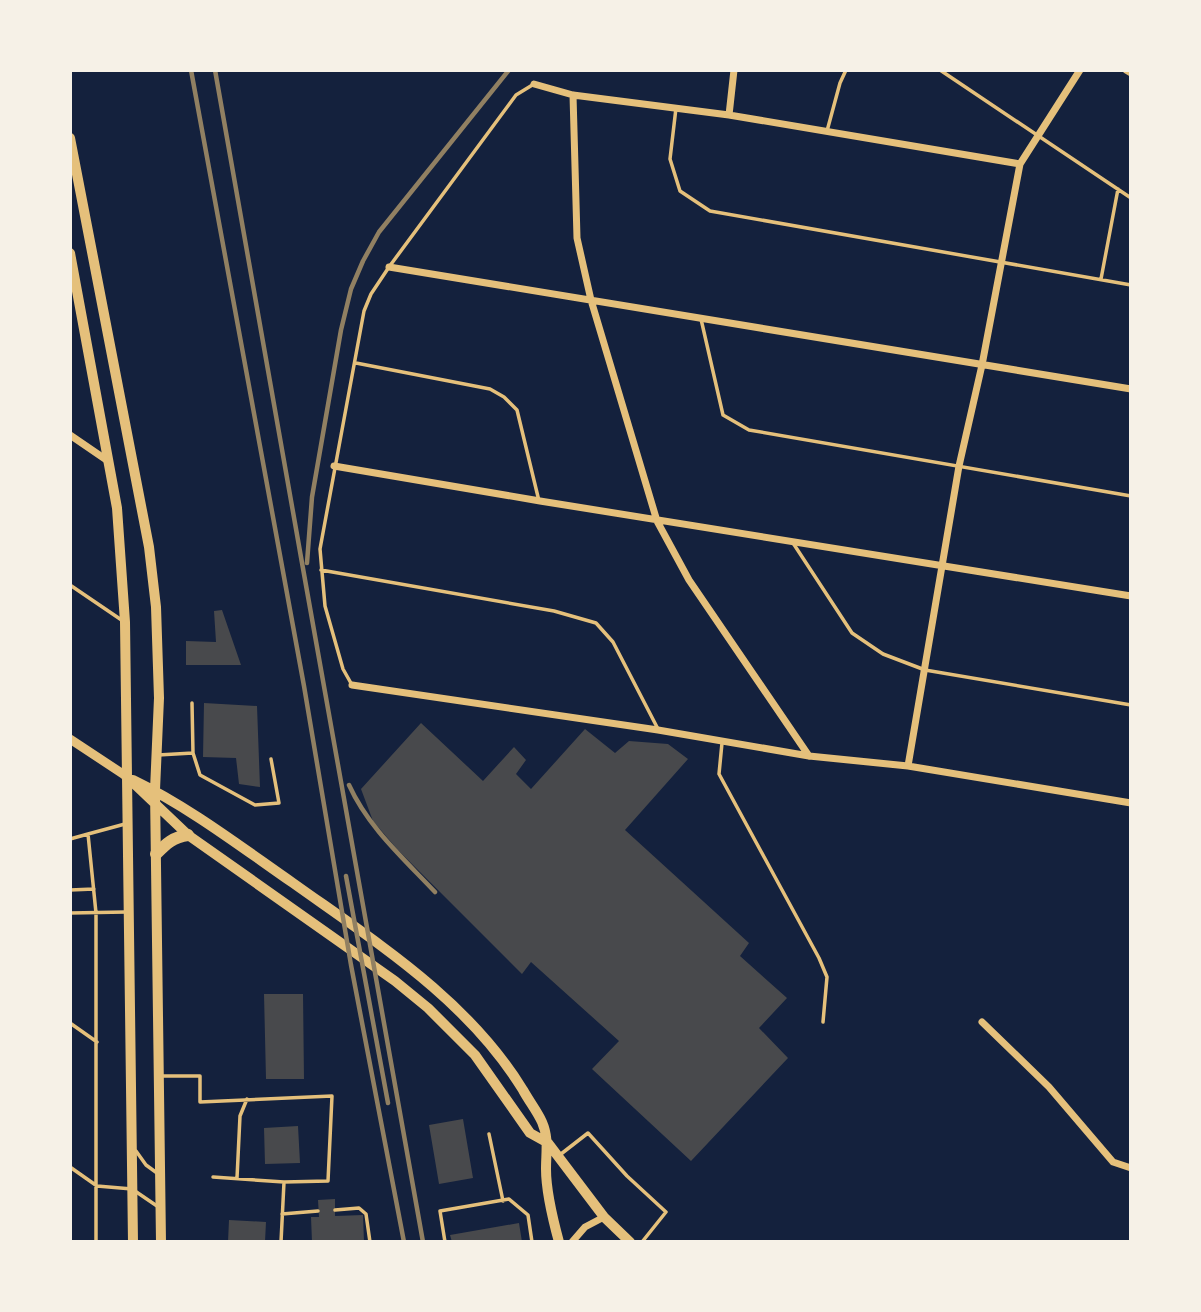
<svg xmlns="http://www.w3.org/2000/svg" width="1201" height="1312" font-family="'Nunito Sans',sans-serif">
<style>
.building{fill:#48494c}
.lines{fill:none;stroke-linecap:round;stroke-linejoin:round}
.service{stroke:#e5c07b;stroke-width:3.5}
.minor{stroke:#e5c07b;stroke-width:7}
.tertiary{stroke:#e5c07b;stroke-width:9}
.secondary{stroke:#e5c07b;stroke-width:10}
.primary{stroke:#e5c07b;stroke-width:12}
.rail{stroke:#918062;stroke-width:4.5}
</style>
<rect width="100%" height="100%" fill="#14213d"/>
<path class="building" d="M222,610l19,55h-55v-24l30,1 -2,-31z
M204,703l53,3 3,81 -21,-3 -3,-26 -33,-1z
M421,723l62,58 31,-34 12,13 -10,14 15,15 54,-60 30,24 14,-12 39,3 20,15 -63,71 124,113 -9,13 47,42 -28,30 29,30 -97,103 -99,-92 27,-28 -88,-79 -9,12 -124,-124 -25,-29 -12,-32z
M264,994h39l1,85h-38z
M463,1119l10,59 -34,6 -10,-59z
M298,1126l2,37 -35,1 -1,-36z
M335,1199v17l28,-1 1,27h-52l-1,-25h8l-1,-17z
M229,1220l37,2 -1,20h-37z
M519,1223l3,19h-70l-2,-7z"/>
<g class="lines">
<path class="service" d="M940,70l191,128
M676,108l-6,51 10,32 30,20 421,74
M827,131l13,-48 6,-13
M1101,279l17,-90
M701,319l22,96 26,15 382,66
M356,363l134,26 14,8 13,13 22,91
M793,543l59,90 31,21 42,16 206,35
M321,570l233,41 42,12 17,19 45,87
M70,585l53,36
M352,685l-9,-16 -18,-63 -5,-57 44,-238 7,-17 18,-27 127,-172 18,-11
M722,743l-3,31 100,184 8,19 -4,45
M193,753l7,22 55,30 24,-2 -8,-44
M158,755l35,-2 -1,-50
M70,839l18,-5
M70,890l24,-1
M70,913l56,-1
M70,1023l27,19
M162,1076h38v26l132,-6 -4,85 -44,1 -71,-5
M489,1134l14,67
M136,1151l10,14 11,8
M561,1154l27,-21 39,43 39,36 -24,30
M70,1167l27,19 35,3 25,17
M237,1178l3,-62 7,-17
M335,1210l24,-2 7,6 4,28
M282,1214l36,-3
M96,1242v-329l-8,-79 37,-10
M281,1242l3,-60
M445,1242l-5,-31 69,-12 19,16 4,27"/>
<path class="minor" d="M1126,70l5,3
M534,84l39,11 156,20 291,49
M573,95l4,143 14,62 66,221 32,59 120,176
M729,115l5,-45
M389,267l742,122
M70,435l38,26
M334,466l206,35 591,95
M352,685l306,45 151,26 99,10 223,37
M908,766l51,-300 23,-101 38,-201 60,-94
M982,1022l67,65 64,75 18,6
M572,1242l13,-15 19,-10"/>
<path class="tertiary" d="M70,739l56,37"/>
<path class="secondary" d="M70,138l79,409 7,60 3,91 -4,92 6,452
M70,253l47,255 8,114 8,620
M126,776l62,59 207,146 33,27 47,47 55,78 18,10 56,74 26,25
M133,780c56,27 108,67 160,103 84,60 175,117 230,207 6,11 14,21 19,32 7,16 4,30 4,47 0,23 7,51 13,73"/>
<path class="primary" d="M156,854c10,-10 17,-17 32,-19"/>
<path class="rail" d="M191,70l113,616 47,279 53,277
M215,70c68,391 139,781 208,1172
M307,563l5,-66 29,-167 10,-41 12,-28 16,-29 130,-162
M349,785c19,42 54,73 86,107
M346,876l42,227"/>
</g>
<rect width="1201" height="1312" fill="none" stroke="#f6f1e7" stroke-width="144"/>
</svg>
